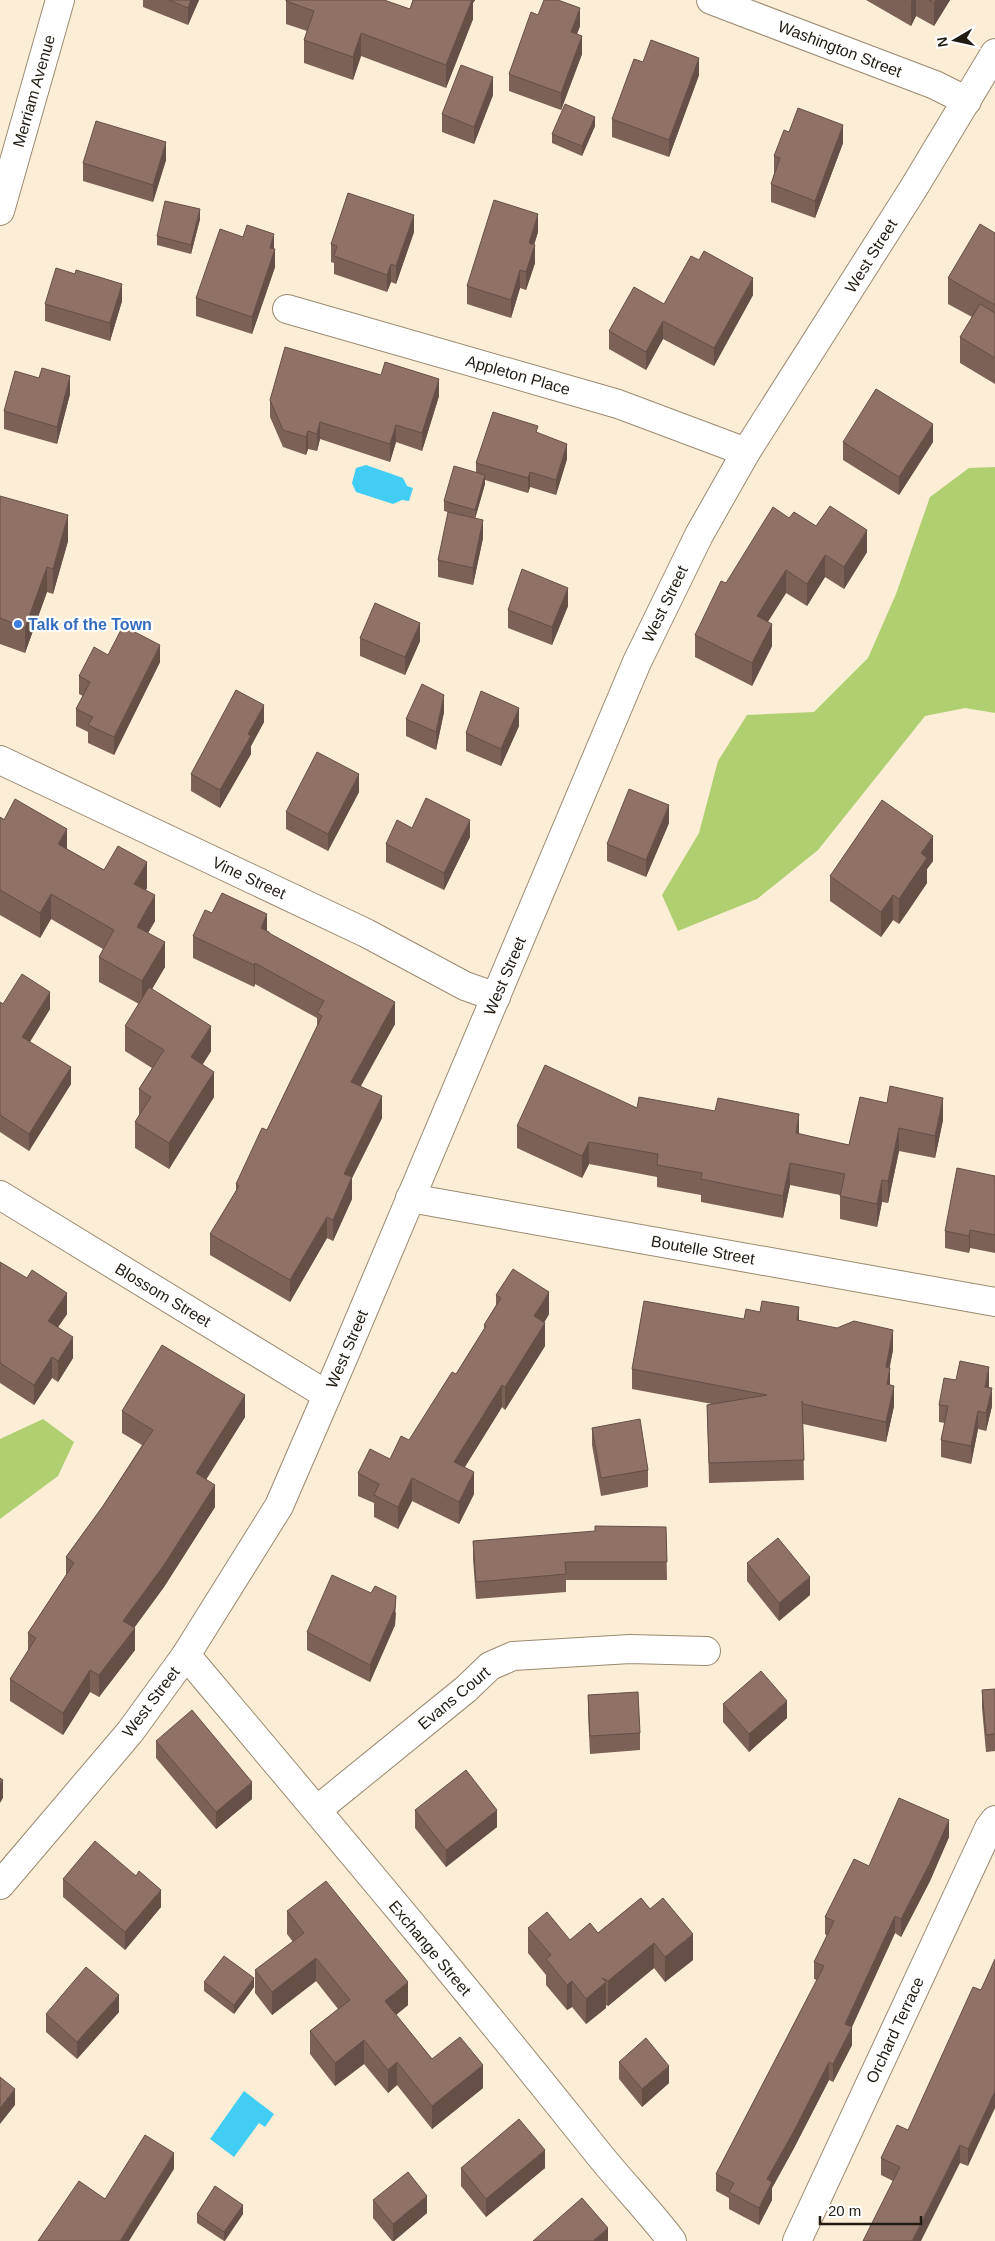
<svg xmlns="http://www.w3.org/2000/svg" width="995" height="2241" font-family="Arial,sans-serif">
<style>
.forest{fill:#b0cf70}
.water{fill:#42cef4}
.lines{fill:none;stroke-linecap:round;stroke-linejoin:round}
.minor-casing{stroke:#9c8a70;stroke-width:30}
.tertiary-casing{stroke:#9c8a70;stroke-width:30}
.secondary-casing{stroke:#9c8a70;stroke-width:30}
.minor{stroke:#fff;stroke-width:28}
.tertiary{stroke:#fff;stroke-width:28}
.secondary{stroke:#fff;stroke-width:28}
.wall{fill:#7c6157}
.shaded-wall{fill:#654f47}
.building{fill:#907165;stroke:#654f47}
.shop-dot{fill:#3f7fe0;stroke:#fff;stroke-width:2}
.labels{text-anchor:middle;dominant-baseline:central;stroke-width:4.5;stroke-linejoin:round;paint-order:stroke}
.street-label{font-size:16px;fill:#221b11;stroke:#fff}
.shop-label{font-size:16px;font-weight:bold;fill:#366cbe;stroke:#fff;text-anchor:start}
</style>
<rect width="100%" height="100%" fill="#fcedd6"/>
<path class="forest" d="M995,467v246l-30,-5 -40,8 -107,134 -61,49 -79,32 -16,-36 37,-62 19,-72 29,-46 67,-3 54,-54 28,-64 34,-97 39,-29z
M43,1419l31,23 -16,34 -58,43v-80z"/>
<path class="water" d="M366,465l37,13 4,8 6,2 -4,13 -7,-1 -9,4 -37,-12 -4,-9 4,-15z
M244,2091l30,23 -9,13 -6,-4 -25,34 -24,-18z"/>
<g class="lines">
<g class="minor-casing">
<path id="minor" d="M287,309l331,95 128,48
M0,760l366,173 99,53 31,11
M410,1198l585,104
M186,1655c137,163 275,326 407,492 25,32 54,61 79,94
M317,1810l149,-121 24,-23 23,-10 117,-7 76,2
M797,2241l192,-413 6,-8"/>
</g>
<g class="tertiary-casing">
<path id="tertiary" d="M711,0l224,85 32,16
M0,211l60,-211
M0,1195l327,200"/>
</g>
<g class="secondary-casing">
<path id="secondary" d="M0,1885l130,-153 56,-77 93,-149 65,-150 293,-694 62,-127 47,-83 167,-263 82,-136"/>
</g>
<use href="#minor" class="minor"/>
<use href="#tertiary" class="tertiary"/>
<use href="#secondary" class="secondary"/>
</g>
<path class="wall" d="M143,0h56l-11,25 -45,-18z
M413,0h62l-2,3v16l-27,69 -85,-32 -8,24 -49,-17v-23l3,-9 -21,-7v-23l124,8z
M866,0h84l-16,26 -18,-10 -5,10z
M538,15l42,11 -3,8 5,20 -21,56 -52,-19v-17z
M643,62l56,13 -30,82 -57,-20v-18z
M493,95l-19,49 -32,-12v-18z
M595,126l-13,30 -30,-13v-9z
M789,132l54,11 -28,75 -44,-16v-18l3,-10v-18z
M166,160l-13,42 -70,-21v-18z
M200,219l-9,35 -34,-9v-9z
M414,232l-18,52 -5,-2 -4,10 -53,-18v-11l-3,-1v-18z
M538,232l-4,13 1,18 -9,27 -6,-2 -9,30 -44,-14v-18z
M995,233v151l-35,-21v-26l12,-20 -24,-13v-26z
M274,249l1,18 -23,67 -56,-18v-18z
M75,274l47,27 -12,40 -65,-20v-17z
M753,295l-39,71 -51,-27 -17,31 -37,-21v-18l55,-27z
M70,394l-13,50 -53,-15v-18z
M439,396l-17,55 -26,-9 -6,20 -70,-23 -3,12 -9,-2 -2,6 -23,-8 -13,-30v-17z
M538,433l29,26 -11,36 -26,-8 -2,6 -43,-13v4l-10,34 8,20 -10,47 -35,-8v-17l17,-46 -11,-3v-10l32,-28v-10z
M843,442h90l-34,53 -56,-35z
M0,496l68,45 -15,53 -6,-2 -22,61 -25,-9z
M789,518l27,8 51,26 -23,37 -19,-12 -18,29 -21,-13 -18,29 4,24 -20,40 -57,-29v-22l31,-52z
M568,606l-16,39 -44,-17v-18z
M360,638l60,3 -15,34 -45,-19z
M108,655l52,7 -46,93 -26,-12v-11l-12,-6v-17l7,-13 -4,-2v-18z
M444,712l-8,38 -30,-14v-17z
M264,722l-13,24v8l-31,54 -29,-17v-17z
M519,726l-18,40 -35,-15v-18z
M359,792l-31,59 -42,-22v-17z
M0,817l67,32 37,21 43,18 -2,2 10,31 -7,12 17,34 -13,22 59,62 -8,13 11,33 -45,72 -34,-21v-26l4,-7v-26l13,-21 -27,-17v-25l14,-22 -40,-22v-25l4,-8 -52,-30 -11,19 -40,-23z
M669,823l-23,54 -39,-16v-17z
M412,828l58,9 -26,53 -58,-28v-18z
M933,861l-6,8v14l-18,27 -10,14 -6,-4 -12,17 -51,-36v-25z
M212,913l55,18 2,3 126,90 -34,62 21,32 -30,60v21l-19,42 -6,-3 -37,64 -80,-47v-21l26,-43v-7l31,-54 50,-103v-9l-62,-34 -1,3 -61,-29v-22z
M0,1002l3,2 47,5 -20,33 41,42 -42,67 -29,-19z
M860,1097l83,23 -8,38 -36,-7 -11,52 -6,-1 -5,25 -37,-8v-24l-50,-10 -7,33 -82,-16v-7l-44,-8v-10l-68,-13 -7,14 -65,-30v-22l120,-18 162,26 50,11z
M995,1176v77l-25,-5 -1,5 -24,-5v-17z
M0,1262l67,52 -9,13 15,31 -15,24 -6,-4 -18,27 -34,-22z
M496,1295l53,19 -5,9 1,23 -40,64 -3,-3 -37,60 9,27 -15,30 -47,-23 -14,28 -24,-12v-14l-16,-7v-23l32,-14 19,-19 47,-66 28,-45v-4l12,-20z
M744,1319l55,2 94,29 -4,18 1,17 4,21 -8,36 -83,-18 1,56 -95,3 -2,-78 5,-1 -80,-15v-20z
M956,1380l33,5v3l3,18 -6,25 -8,-2 -7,35 -30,-7v-17l4,-17 -6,-1v-17z
M122,1411l123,6 -39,63 9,27 -51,80 -30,41 1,22 -36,47 -9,-5 -27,43 -53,-34v-22l18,-27v-19l38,-58v-18l37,-51 39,-61 -20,-12z
M592,1428l56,42v17l-47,9 -9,-51z
M666,1527l1,53h-101v12l-90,7 -3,-40v-18z
M747,1563l63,32 -31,26 -32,-40z
M371,1593l25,20 -1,12 -25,57 -63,-32v-18z
M995,1689v62l-9,1 -4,-44v-18z
M588,1695l52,38v17l-50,4 -2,-41z
M723,1704l64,14 -38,34 -26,-30z
M156,1741l96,58 -36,30 -60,-71z
M415,1810l82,17 -51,40 -31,-39z
M949,1837l-19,44 -29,56 -6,-4 -43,94v18l-19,37 -4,-2 -35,68 -22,40v12l-13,25 -30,-16v-11l-13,-7v-17l101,-194 -3,-1v-17l13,-26 -2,-2v-17l44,-51z
M136,1876l25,31 -36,43 -62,-53v-18z
M641,1898l52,62 -28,22 -11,-14 -46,38 -2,-1v3l-20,16 -14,-17 -5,3 -21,-25v-10l-18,-22v-25l42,12 28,-7z
M287,1911l121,94 -12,10 36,44 51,29 -51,41 -35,-44 -9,8 -24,-29 -29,22 -25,-32v-23l28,-22 -22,-28 -44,34 -17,-22v-23l38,-28 -6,-8z
M204,1982l50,5 -20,27 -30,-23z
M981,1990l-13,176 -8,-3 -67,18 -12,-6v-17l27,-28z
M119,2012l-42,47 -31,-27v-18z
M619,2062l50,21 -27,24 -23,-28z
M461,2168h84l-59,49 -25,-31z
M373,2200l54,13 -33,28h-2l-19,-23z
M197,2214h46l-18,27h-1l-27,-18z"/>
<path class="shaded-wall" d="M191,0h8l-11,25v-17z
M468,0h7l-2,3v16l-27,69v-23z
M912,0h4v16l-5,10v-24z
M936,0h14l-16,26v-23z
M580,8v18l-9,24v-18z
M361,33v23l-8,24v-23z
M582,36v18l-21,56v-17z
M699,58v17l-30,82v-17z
M493,77v18l-19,49v-17z
M595,117v9l-13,30v-10z
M843,125v18l-28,75v-17z
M166,142v18l-13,42v-17z
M200,209v10l-9,35v-9z
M538,214v18l-9,29v-18z
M414,215v17l-18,52v-18z
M274,234v18l1,-3v18l-23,67v-17l18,-69z
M535,245v18l-9,27v-18z
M391,264v18l-4,10v-17z
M520,270v18l-9,30v-18z
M753,278v17l-39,71v-18z
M122,284v17l-12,40v-18z
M663,321v18l-17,31v-18z
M70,376v18l-13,50v-17z
M439,379v17l-17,55v-18z
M320,422v17l-3,12v-17z
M933,424v18l-34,53v-18z
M396,425v17l-6,20v-18z
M308,431v18l-2,6v-18z
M567,444v15l-11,36v-15z
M530,472v15l-2,6v-15z
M485,475v9l-10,35v-9z
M68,515v26l-15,53v-25z
M483,520v18l-10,47v-17z
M867,530v22l-23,37v-22z
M825,555v22l-18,29v-22z
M47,567v25l-22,61v-25z
M786,570v23l-29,45v-22z
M568,588v18l-16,39v-18z
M420,623v18l-15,34v-18z
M772,624v22l-20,40v-23z
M160,645v17l-46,93v-18z
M444,695v17l-8,38v-18z
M264,705v17l-13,24v8l-31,54v-18l28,-56z
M519,708v18l-18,40v-17z
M359,774v18l-31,59v-17z
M669,805v18l-23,54v-17z
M470,820v17l-26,53v-17z
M67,829v26l-9,-11z
M933,836v25l-6,8v14l-28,41v-25l22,-46z
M147,862v26l-13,21v-25z
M51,894v25l-11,19v-25z
M155,895v26l-18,31v-25z
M893,895v25l-12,17v-25z
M267,914v22l-6,-8z
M165,942v25l-23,39v-25z
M255,963v21l-1,3v-22z
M50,992v17l-28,45v-17z
M395,1002v22l-44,79v-21z
M211,1026v25l-20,31v-25z
M71,1067v17l-42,67v-17z
M214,1072v25l-45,72v-26z
M382,1096v22l-30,60v21l-19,42v-21l11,-46z
M943,1098v22l-8,38v-22z
M799,1114v23l-3,-4z
M899,1128v23l-11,52v-22z
M589,1142v22l-7,14v-22z
M790,1163v22l-7,33v-22z
M882,1180v22l-5,25v-23z
M327,1217v21l-37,64v-22z
M970,1230v18l-1,5v-17z
M549,1292v22l-15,25v-23z
M67,1293v21l-19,28v-21z
M799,1307v20l-2,-7z
M545,1323v23l-40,64v-23z
M893,1330v20l-7,37v-20z
M73,1337v21l-15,24v-21z
M52,1357v21l-18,27v-20z
M989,1367v18l-4,19v-17z
M890,1368v20l-3,-4z
M502,1385v22l-48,77v-22z
M894,1386v20l-8,36v-20z
M992,1388v18l-6,25v-18z
M245,1395v22l-49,78v-22z
M978,1411v18l-7,35v-18z
M474,1472v22l-15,30v-22z
M412,1478v23l-14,28v-22z
M215,1485v22l-51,80 -41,56v-22z
M810,1577v18l-31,26v-18z
M396,1596l-1,29 -25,57v-17z
M135,1628v22l-36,47v-22z
M90,1670v22l-27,43v-22z
M787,1701v17l-38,34v-18z
M3,1780v18l-3,5v-18z
M252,1782v17l-36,30v-17z
M497,1810v17l-51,40v-17z
M949,1820v17l-19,44 -29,56v-18z
M161,1890v17l-36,43v-18z
M895,1916v17l-46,100 3,-6v18l-19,37v-18l12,-40z
M693,1934v26l-28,22v-25z
M654,1943v25l-46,38v-25z
M316,1958v23l-44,34v-23z
M254,1978v9l-20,27v-9z
M572,1981v26l-5,3v-25z
M408,1982v23l-23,19v-23z
M606,1982v26l-20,16v-25z
M119,1995v17l-42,47v-17z
M364,2040v24l-29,22v-23z
M397,2062v23l-9,8v-23z
M829,2062v18l-35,68 -22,40v12l-13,25v-17l8,-29z
M483,2065v23l-51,41v-23z
M669,2066v17l-27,24v-18z
M15,2089v16l-15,19v-16z
M995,2091v17l-27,58v-17z
M960,2145v18l-39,78h-9z
M545,2150v18l-59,49v-18z
M174,2153v16l-45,72h-9z
M427,2196v17l-33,28h-1v-17z
M243,2205v9l-19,27v-9z
M608,2228v13h-14v-1z"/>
<path class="building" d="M169,0h22l-3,8z
M286,0h98l26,9 3,-9h59l-26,65 -85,-32 -8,24 -49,-17 10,-29 -28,-10z
M544,0h14l22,8 -9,24 11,4 -21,57 -52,-19 22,-62 7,3z
M929,0h7l-2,3z
M651,40l48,18 -30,82 -57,-21 22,-60 9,3z
M461,65l32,12 -19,50 -32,-13z
M565,104l30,13 -13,29 -30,-12z
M798,108l45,17 -28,76 -44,-17 9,-26 -6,-2 10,-26 5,2z
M96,121l70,21 -13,43 -70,-22z
M348,193l66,22 -18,51 -5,-2 -4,11 -53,-19 3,-10 -6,-2z
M494,200l44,14 -9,29 6,2 -9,27 -6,-2 -9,30 -44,-14z
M165,201l35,8 -9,36 -34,-9z
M980,224l15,9v72l-47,-27z
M247,225l27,9 -4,14 5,1 -23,68 -56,-19 24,-69 23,8z
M704,251l49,27 -39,70 -51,-27 -17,31 -37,-21 25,-44 30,17 27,-48 8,4z
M56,268l19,6 1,-4 46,14 -12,39 -65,-19z
M980,304l15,9v45l-35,-21z
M285,347l96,28 4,-13 54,17 -17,54 -26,-8 -6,19 -70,-22 -3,12 -9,-3 -2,6 -23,-7 -13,-30z
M42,368l28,8 -13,51 -53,-16 11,-40 24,7z
M876,389l57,35 -34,53 -56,-35z
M493,412l45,14 -2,6 31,12 -11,36 -26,-8 -2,6 -52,-15z
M454,466l31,9 -10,35 -31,-9z
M0,496l68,19 -15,54 -6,-2 -22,61 -25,-10z
M830,506l37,24 -23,37 -19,-12 -18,29 -21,-14 -29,46 15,8 -20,39 -57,-28 26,-54 5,2 47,-76 16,11 5,-6 22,14z
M448,512l35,8 -10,48 -35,-8z
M522,569l46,19 -16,39 -44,-17z
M375,603l45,20 -15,34 -45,-19z
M123,626l37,19 -46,92 -26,-12 5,-8 -17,-8 14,-27 -11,-6 15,-29 14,8z
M422,684l22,11 -8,37 -30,-13z
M236,690l28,15 -16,29 3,2 -31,54 -29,-16z
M481,691l38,17 -18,41 -35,-16z
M317,752l42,22 -31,60 -42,-22z
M629,789l40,16 -23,55 -39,-16z
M426,798l44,22 -26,53 -58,-29 11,-24 15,8z
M15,799l52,30 -9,15 46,26 14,-24 29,16 -13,22 21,11 -18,32 28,15 -23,39 -43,-24 15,-27 -63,-36 -11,19 -40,-23v-73l4,3z
M882,800l51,36 -12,17 6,5 -18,26 -10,15 -6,-4 -12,17 -51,-36z
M222,893l45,21 -6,14 8,4v1l126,69 -44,80 31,14 -38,78 8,3 -19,43 -6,-3 -37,63 -80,-46 29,-48 -3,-2 26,-56 5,2 55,-114 -5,-3 7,-12 -69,-38 -1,2 -61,-29 12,-26 7,3z
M22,974l28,18 -28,45 49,30 -42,67 -29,-19v-113l3,2z
M149,987l62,39 -20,31 23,15 -45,71 -34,-21 16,-25 -12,-8 25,-39 -39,-24z
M545,1065l92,43 2,-11 76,14 3,-13 81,16 -3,19 53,12 11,-48 27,6 3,-17 53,12 -8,38 -36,-8 -11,53 -6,-1 -5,24 -37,-8 5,-22 -55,-11 -7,33 -82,-17 1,-6 -45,-8 1,-11 -69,-12 -7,14 -65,-30z
M957,1168l38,8v59l-25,-5 -1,6 -24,-5z
M0,1262l27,16 5,-8 35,23 -19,28 25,16 -15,24 -6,-4 -18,28 -34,-22z
M513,1269l36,23 -15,24 11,7 -40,64 -3,-2 -48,77 20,10 -15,30 -47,-24 -14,29 -24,-12 5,-11 -21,-11 12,-24 20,10 11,-23 8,4 43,-68 4,2 30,-48 -2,-1 17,-27 -5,-3z
M644,1301l100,18 2,-10 14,3 2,-11 37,6 -2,13 40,8 17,-7 39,9 -7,37 4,1 -3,16 7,2 -8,36 -83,-18 -1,-3 2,59 -95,3 -2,-58 60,-10 -135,-26z
M162,1345l83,50 -49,78 19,12 -51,80 -41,56 12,7 -36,47 -9,-5 -27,43 -53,-34 26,-41 -8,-5 46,-70 -8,-6 37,-51 50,-76 -31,-19z
M960,1361l29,6 -4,20 7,1 -6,25 -8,-2 -7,35 -30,-6 7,-34 -9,-1 5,-27 12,2z
M640,1419l8,51 -47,8 -9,-50z
M595,1526l71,1 1,35h-102l1,12 -90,8 -3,-41 122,-10z
M778,1538l32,39 -31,26 -32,-40z
M332,1575l39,18 4,-7 21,10 -1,12 -25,57 -63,-33z
M761,1671l26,30 -38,33 -26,-30z
M995,1689v45l-9,1 -4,-45z
M638,1692l2,41 -50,3 -2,-41z
M192,1710l60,72 -36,30 -60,-71z
M466,1770l31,40 -51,40 -31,-40z
M0,1778l3,2 -3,5z
M899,1798l50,22 -19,43 -29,56 -6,-3 -50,108 7,3 -19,37 -4,-2 -35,69 -27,48 5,3 -13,26 -30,-16 5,-9 -18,-9 108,-208 -10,-4 20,-41 -9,-4 29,-58 15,7z
M95,1841l41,35 3,-5 22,19 -36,42 -62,-53z
M326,1881l82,101 -23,19 47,58 28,-22 23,28 -51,41 -35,-44 -9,8 -24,-30 -29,23 -25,-32 40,-31 -34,-42 -44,34 -17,-22 49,-37 -17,-22z
M641,1898l9,11 13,-11 30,36 -28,23 -11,-14 -46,38 -6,-3 4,4 -20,17 -14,-18 -5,4 -21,-26 5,-4 -23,-27 19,-16 23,28 20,-17 8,10z
M224,1956l30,22 -20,27 -30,-23z
M995,1959v132l-27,58 -8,-4 -48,96h-49l37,-74 -19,-9 16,-33 11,5 65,-143 8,3z
M86,1967l33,28 -42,47 -31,-28z
M646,2038l23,28 -27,23 -23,-27z
M0,2077l15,12 -15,19z
M519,2119l26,31 -59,49 -25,-31z
M145,2135l29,18 -54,88h-82l41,-60 26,18z
M408,2172l19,24 -34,28 -20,-24z
M215,2186l28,19 -19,27 -27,-18z
M582,2198l26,30 -14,12 1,1h-62z"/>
<circle class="shop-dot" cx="18" cy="624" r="5"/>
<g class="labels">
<g class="street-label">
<text transform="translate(840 49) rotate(21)">Washington Street</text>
<text transform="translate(34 91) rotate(-74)">Merriam Avenue</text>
<text transform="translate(871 256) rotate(-58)">West Street</text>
<text transform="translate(518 375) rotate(16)">Appleton Place</text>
<text transform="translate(665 604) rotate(-64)">West Street</text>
<text transform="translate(249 878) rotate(25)">Vine Street</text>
<text transform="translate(505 976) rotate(-67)">West Street</text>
<text transform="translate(703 1250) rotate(10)">Boutelle Street</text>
<text transform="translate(163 1295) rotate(31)">Blossom Street</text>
<text transform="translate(347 1349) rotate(-67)">West Street</text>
<text transform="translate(454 1698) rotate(-40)">Evans Court</text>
<text transform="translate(151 1702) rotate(-53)">West Street</text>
<text transform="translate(430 1948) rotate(50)">Exchange Street</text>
<text transform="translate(895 2030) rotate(-65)">Orchard Terrace</text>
</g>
<g class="shop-label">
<text x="28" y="624">Talk of the Town</text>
</g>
</g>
<g transform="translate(955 40) rotate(261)" stroke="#ffffff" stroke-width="4" paint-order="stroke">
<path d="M0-4L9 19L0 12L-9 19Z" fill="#221b11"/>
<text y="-8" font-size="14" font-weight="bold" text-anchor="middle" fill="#221b11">N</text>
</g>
<path d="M820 2216v8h101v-8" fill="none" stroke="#221b11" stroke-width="2.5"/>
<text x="828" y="2216" font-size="15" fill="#221b11" stroke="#ffffff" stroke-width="4" paint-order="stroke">20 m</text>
</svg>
